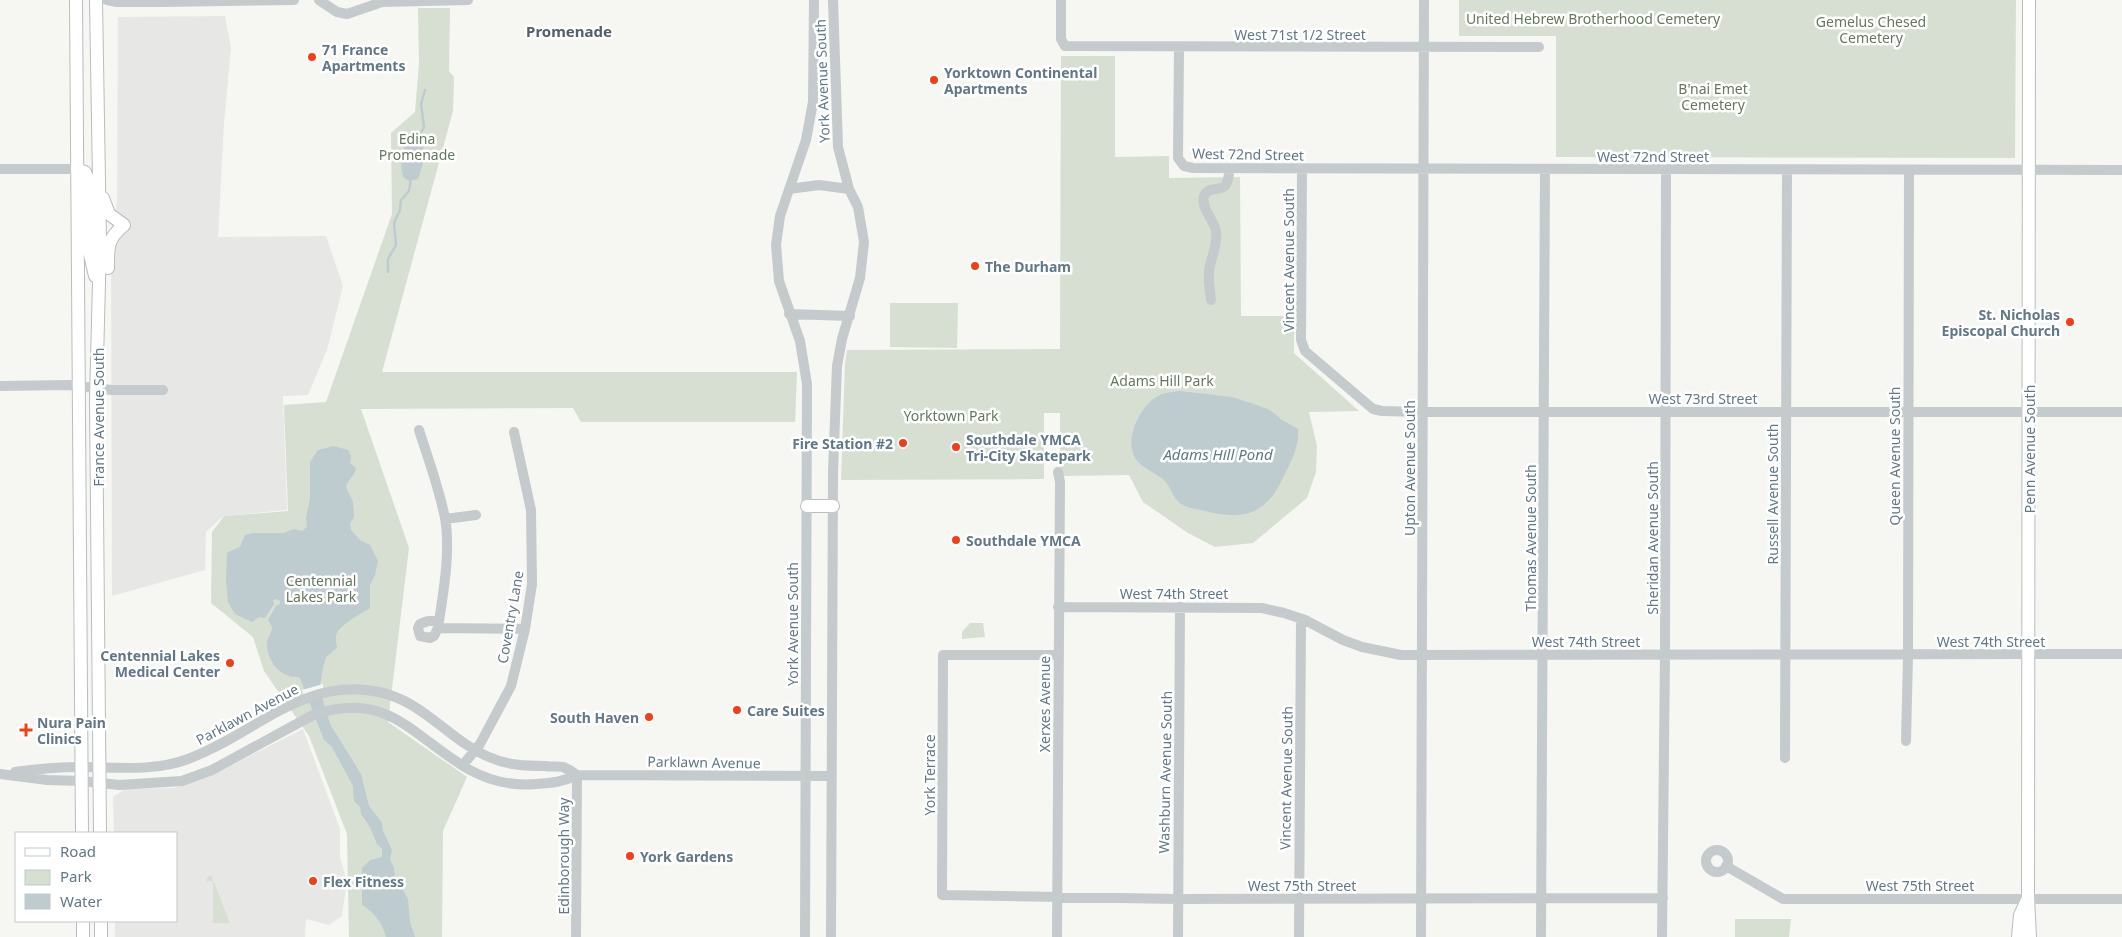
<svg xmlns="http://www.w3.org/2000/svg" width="2122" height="937" font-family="'Noto Sans',sans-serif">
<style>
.built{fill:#e7e8e6}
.green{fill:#d7dfd3}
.water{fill:#becbcf}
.pier{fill:#f6f6f2}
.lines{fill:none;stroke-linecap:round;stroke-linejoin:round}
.stream{stroke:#becbcf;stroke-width:2.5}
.major-casing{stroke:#b8bdc0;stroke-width:14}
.minor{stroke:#c5cacc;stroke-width:10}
.major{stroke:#fff;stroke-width:12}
.poi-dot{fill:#f23f17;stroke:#fff;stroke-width:2}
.labels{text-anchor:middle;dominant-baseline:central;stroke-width:5;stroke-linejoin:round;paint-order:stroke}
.park-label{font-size:14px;fill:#65785e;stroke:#fff}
.street-label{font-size:14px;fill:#627886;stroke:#fff}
.poi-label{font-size:14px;font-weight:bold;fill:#627886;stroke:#fff;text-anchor:start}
.neighbourhood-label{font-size:15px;font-weight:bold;fill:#51606a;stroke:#fff}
.water-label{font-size:15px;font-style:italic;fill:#5e7b83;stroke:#fff}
</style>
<rect width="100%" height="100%" fill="#f6f6f2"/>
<path class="built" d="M225,16l6,32 -7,75 -6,114 108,-1 17,50 -16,64 -19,45 -25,1 4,114 -64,6 -17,16 -1,38 -93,26 -1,-352 6,-43 1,-184z
M303,729l37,100v29l7,23 -5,35 -13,9 -23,-6 -1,18h-190v-16h61v-88h-62l-1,-36 12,-8 49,-1 46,-17z"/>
<path class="green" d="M1459,0h557l-1,158 -459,-1v-121h-97z
M418,8h32l-1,63 5,6 -1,34 -71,261h415l-2,50h-214l-8,-14 -212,1 48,139 -21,174 79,55 -24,54 -1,106h-93l-2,-103 -38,-98 -45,-65 -11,-34 -42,-34 1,-71 12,-16 64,-5 -4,-106 42,-3 66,-188 -1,-81 24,-21 4,-48z
M1061,56h54v101l54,-1v22l71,-1 1,139h53v37l65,58 -50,1 8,34 -1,26 -9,26 -54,45 -38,4 -27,-14 -45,-31 -14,-27 -69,1v-63h-16v66l-203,1 4,-116 2,-14 213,-1z
M890,303h68l-1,45 -67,-1z
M970,623h13l2,14 -23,2v-7z
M211,875l19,48h-17v-42h-7l2,-4z
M1735,919h56l-2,18h-54z"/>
<path class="water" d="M412,136l7,1c9,13 4,28 -1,42l-9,2 -6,-4c-3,-15 -3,-29 9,-41z
M1180,391l52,6 22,7 16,6 12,10 16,9c2,19 -9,36 -17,53 -17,34 -41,38 -76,29 -8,-2 -20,-3 -25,-8 -8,-6 -9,-16 -15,-22 -8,-8 -24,-13 -30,-23 -11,-20 5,-52 23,-62 6,-4 16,-4 22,-5z
M334,446l14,4 3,6 -1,7 6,5c-1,8 -8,11 -10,19l7,15 1,15 -4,6 1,7 9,10 10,5 8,16 -3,14 -5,10v23c-9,6 -32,17 -34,28 -1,4 1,8 1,12l-11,9 -3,11 -3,17 3,15 7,24 31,50 8,32 13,17 1,8 9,19 -2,9 4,9 1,9 13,22 2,23 5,15h-29c-3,-13 -12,-25 -24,-32v-37l8,-8 12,-3v-8l-5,-5 -7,-17 -9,-13 -1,-7 -6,-6 -1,-15 -21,-39 -8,-7 -24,-62c-4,-2 -7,0 -13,-3 -12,-4 -21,-20 -20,-33 1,-5 5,-9 5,-15l-4,-7 8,-14 4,-2v-3l-3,-2 -4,1 1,4 -9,14 -6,-1 -7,5 -17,-8 -7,-12 -2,-23 1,-25 1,-2 12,-5 5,-12 8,-2h31l10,-4 8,2 5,-4 -1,-9 4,-19v-37l8,-12z"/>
<path class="pier" d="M323,684v5l-16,14 -5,-13z"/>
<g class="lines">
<path class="stream" d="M418,139l6,-12 -3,-23 4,-14
M388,272v-13l8,-14 -2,-22 6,-13 1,-10 8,-9 2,-12"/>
<g class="major-casing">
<path id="major" d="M76,0l6,833
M96,0l4,241 -4,160 4,432
M2029,0l-1,898 2,39
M77,169l8,3 3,7 1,71 6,26
M103,198l6,16 15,11c-17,14 -16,22 -16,43
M807,506h26
M83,921v16
M101,921v16
M2018,937l2,-22 8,-17"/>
</g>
<path class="minor" d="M107,0l10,2h45l132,-2
M319,0l18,12 10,2 35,-12 86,-2
M1061,0v39l4,7 474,1
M1179,47l-1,111 6,8 9,2 929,2
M0,169h77
M1302,169l-1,171 4,11 68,58 9,2 41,1h699
M789,189l30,-4 30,4
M1211,300c-1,-10 -3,-20 -2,-30 2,-13 9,-24 7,-38 -1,-11 -16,-25 -12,-36 7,-15 25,4 25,-27
M789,314l61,2
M0,386l69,-1 43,5h51
M419,430c9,28 20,58 26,88 6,34 -2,76 -7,110l-4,8 -4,2 -10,-2 -2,-8 2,-4 8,-3h11
M445,519l31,-4
M1058,607l204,1 22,5 21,7 38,20 19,7 39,8 721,-1
M438,628l87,1
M1058,655h-115l-1,240 236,4 485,-1
M1906,741l2,-86 1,-485
M1785,758l2,-588
M463,765l17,-21 31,-58 14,-57 7,-45 -1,-74 -17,-78
M15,772c22,-3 43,-5 64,-5 36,0 75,5 109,-8 66,-24 115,-83 191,-67 44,9 70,48 110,65 18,8 36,9 56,9 5,1 13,0 18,1 5,2 10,5 14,8
M0,774l47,6 35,1 37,4 63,-4 30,-11 101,-55c76,-26 100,23 157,55 20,11 44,16 66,14 16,-1 27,-2 41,-9l255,1
M1706 861a11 11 0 1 1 22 0a11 11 0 1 1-22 0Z
M1726,866l57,33h339
M576,937l1,-162
M805,937l2,-553 -7,-43 -21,-60 -3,-36 4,-29 26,-76 7,-38 1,-102
M831,937l2,-465 4,-106 5,-27 18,-61 4,-36 -6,-35 -9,-18 -11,-42 -5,-147
M1057,937l3,-455 -2,-10
M1178,937l2,-330
M1299,937l2,-318
M1421,937l3,-937
M1541,937l4,-768
M1662,937l3,-282 1,-485"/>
<use href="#major" class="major"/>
</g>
<g class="poi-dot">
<circle cx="312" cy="57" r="5"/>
<circle cx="934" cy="80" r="5"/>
<circle cx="975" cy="266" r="5"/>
<circle cx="2070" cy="322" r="5"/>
<circle cx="903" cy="443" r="5"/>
<circle cx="956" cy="447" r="5"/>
<circle cx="956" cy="540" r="5"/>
<circle cx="230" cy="663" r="5"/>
<circle cx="737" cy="710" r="5"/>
<circle cx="649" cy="717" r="5"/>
<path d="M23.5 722.5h5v5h5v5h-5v5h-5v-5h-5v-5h5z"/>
<circle cx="630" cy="856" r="5"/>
<circle cx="313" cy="881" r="5"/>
</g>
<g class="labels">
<g class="park-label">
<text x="1593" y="18">United Hebrew Brotherhood Cemetery</text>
<text x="1871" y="21">Gemelus Chesed<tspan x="1871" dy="16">Cemetery</tspan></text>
<text x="1713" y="88">B'nai Emet<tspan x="1713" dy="16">Cemetery</tspan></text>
<text x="417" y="138">Edina<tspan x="417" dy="16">Promenade</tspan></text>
<text x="1162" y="380">Adams Hill Park</text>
<text x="951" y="415">Yorktown Park</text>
<text x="321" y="580">Centennial<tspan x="321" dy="16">Lakes Park</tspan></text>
</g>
<g class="street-label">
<text x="1300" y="34">West 71st 1/2 Street</text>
<text transform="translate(822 81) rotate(-92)">York Avenue South</text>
<text transform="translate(1248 154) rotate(1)">West 72nd Street</text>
<text x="1653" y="156">West 72nd Street</text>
<text transform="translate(1288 260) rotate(-90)">Vincent Avenue South</text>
<text x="1703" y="398">West 73rd Street</text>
<text transform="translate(98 417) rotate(-90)">France Avenue South</text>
<text transform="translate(2029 449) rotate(-90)">Penn Avenue South</text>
<text transform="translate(1894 456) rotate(-90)">Queen Avenue South</text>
<text transform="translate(1409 468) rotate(-90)">Upton Avenue South</text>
<text transform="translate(1772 494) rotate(-90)">Russell Avenue South</text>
<text transform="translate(1530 538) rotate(-90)">Thomas Avenue South</text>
<text transform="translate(1652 538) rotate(-90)">Sheridan Avenue South</text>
<text x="1174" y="593">West 74th Street</text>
<text transform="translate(510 617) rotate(-80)">Coventry Lane</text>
<text transform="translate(792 624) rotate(-90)">York Avenue South</text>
<text x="1586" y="641">West 74th Street</text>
<text x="1991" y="641">West 74th Street</text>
<text transform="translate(1044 704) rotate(-90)">Xerxes Avenue</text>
<text transform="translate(247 714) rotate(-28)">Parklawn Avenue</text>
<text transform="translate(704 762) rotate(1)">Parklawn Avenue</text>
<text transform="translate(1165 772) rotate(-89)">Washburn Avenue South</text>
<text transform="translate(929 775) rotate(-90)">York Terrace</text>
<text transform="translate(1286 778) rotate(-89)">Vincent Avenue South</text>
<text transform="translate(563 856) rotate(-90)">Edinborough Way</text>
<text x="1302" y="885">West 75th Street</text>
<text x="1920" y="885">West 75th Street</text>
</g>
<g class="poi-label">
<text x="322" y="49">71 France<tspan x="322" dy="16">Apartments</tspan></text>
<text x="944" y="72">Yorktown Continental<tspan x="944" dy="16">Apartments</tspan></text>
<text x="985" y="266">The Durham</text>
<text x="2060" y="314" text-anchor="end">St. Nicholas<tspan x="2060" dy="16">Episcopal Church</tspan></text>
<text x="966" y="439">Southdale YMCA<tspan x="966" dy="16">Tri-City Skatepark</tspan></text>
<text x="893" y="443" text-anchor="end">Fire Station #2</text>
<text x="966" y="540">Southdale YMCA</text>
<text x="220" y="655" text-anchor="end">Centennial Lakes<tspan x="220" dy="16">Medical Center</tspan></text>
<text x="747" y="710">Care Suites</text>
<text x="639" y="717" text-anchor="end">South Haven</text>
<text x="37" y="722">Nura Pain<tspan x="37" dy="16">Clinics</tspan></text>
<text x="640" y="856">York Gardens</text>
<text x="323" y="881">Flex Fitness</text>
</g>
<g class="neighbourhood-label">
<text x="569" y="31">Promenade</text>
</g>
<g class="water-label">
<text x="1218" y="454">Adams Hill Pond</text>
</g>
</g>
<rect x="15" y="832" width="162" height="90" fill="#ffffff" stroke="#c0c9cf"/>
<rect x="25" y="848" width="25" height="8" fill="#ffffff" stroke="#c0c9cf"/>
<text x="60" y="857" font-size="15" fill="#627886">Road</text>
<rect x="25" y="870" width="25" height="15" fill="#d7dfd3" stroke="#c0c9cf"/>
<text x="60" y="882" font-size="15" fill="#627886">Park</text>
<rect x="25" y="894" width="25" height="15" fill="#becbcf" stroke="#c0c9cf"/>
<text x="60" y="907" font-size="15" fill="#627886">Water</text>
</svg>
